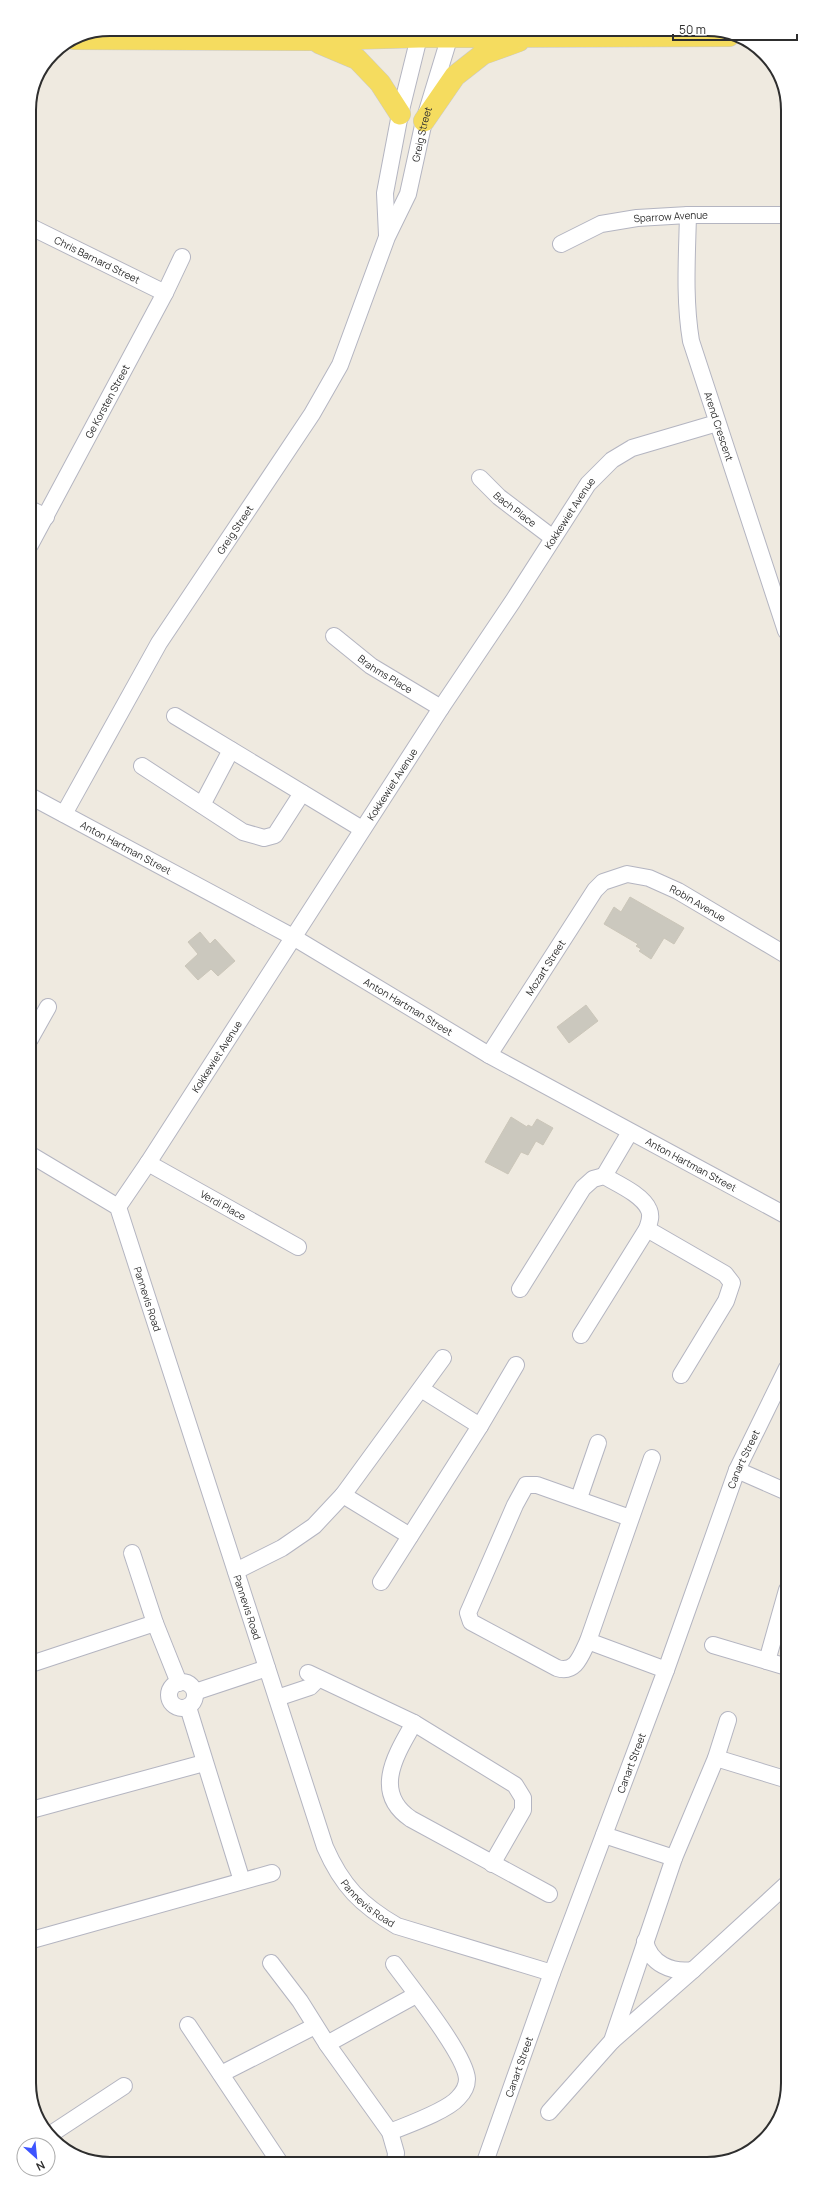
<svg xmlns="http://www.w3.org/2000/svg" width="817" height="2193" font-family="Manrope,sans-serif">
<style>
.building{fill:#cbc8be;stroke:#cbc6b9}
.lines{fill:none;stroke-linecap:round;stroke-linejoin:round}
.minor-casing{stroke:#b4b5c1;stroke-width:18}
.major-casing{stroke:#c9c9c9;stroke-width:22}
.minor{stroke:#fff;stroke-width:16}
.major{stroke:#f5dc5f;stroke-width:21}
.labels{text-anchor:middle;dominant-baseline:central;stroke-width:3;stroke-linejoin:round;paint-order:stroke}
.street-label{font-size:10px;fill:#2e2e2e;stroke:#fff}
.rim{fill:none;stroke:#2e2e2e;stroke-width:2}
</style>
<rect width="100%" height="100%" fill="#efeae0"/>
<path class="building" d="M630,897l54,31 -10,16 -10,-6 -13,21 -12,-8 2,-2 -5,-3 2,-2 -34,-20 10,-17 7,5z
M200,932l10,12 5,-5 20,22 -17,15 -7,-7 -13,11 -13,-14 13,-12 -10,-12z
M586,1005l12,16 -29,22 -12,-16z
M511,1117l16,10 1,-2 4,2 5,-8 16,9 -10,17 -7,-4 -8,14 -7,-3 -13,22 -23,-12z"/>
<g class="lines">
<g class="minor-casing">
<g id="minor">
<path id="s1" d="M688,215c-1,42 -4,84 3,126l95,290"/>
<path id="s2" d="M29,226l136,67"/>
<path d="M387,235l-2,-42 15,-79 21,-85"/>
<path id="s3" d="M561,244l40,-20 36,-6 51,-3h97"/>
<path id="s4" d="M480,478l19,19 54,41"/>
<path d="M30,509l16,8"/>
<path id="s5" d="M30,545l135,-252 17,-36"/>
<path id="s6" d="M334,636l37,30 70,42"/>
<path d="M175,716l187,113"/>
<path d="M142,766l101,66 21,6 11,-3 27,-42"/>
<path id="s7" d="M30,796l263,141 196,118 298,161"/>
<path d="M202,805l29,-55"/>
<path id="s8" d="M64,814l95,-171 153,-229 28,-49 47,-128 21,-43 16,-73 28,-92"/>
<path d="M30,1039l18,-32"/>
<path id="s9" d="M489,1055l106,-165 8,-8 24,-8 22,4 29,13 108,64"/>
<path id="s10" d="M31,1155l87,52 207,640c17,39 36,58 72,79l155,47"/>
<path id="s11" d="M148,1163l150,84"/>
<path d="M604,1176l26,-44"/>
<path id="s12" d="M118,1207l30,-44 293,-455 72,-107 75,-117 24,-24 20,-12 85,-25"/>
<path d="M647,1229l78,45 7,9 -6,18 -45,74"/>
<path d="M520,1289l63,-101 10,-9 11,-3c14,8 39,19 45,34 3,7 0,13 -2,19l-66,106"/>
<path d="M421,1389l59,37"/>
<path d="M737,1470l50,22"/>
<path d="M343,1495l67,41"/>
<path d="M579,1498l19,-55"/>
<path d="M630,1518l-93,-33h-11l-11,20 -47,108 3,9 86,46c19,6 24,-13 31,-27l64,-183"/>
<path d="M132,1553l23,70 24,60"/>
<path d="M236,1571l46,-23 32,-22 29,-31 100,-137"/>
<path d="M381,1582l99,-156 36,-61"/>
<path d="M588,1641l78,29"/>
<path d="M713,1645l74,22"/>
<path d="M767,1661l20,-71"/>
<path d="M31,1664l124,-41"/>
<path d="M308,1673l106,50 101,62 8,13v12l-31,54"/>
<circle cx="182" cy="1695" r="13"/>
<path d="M195,1692l72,-24"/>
<path d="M277,1698l33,-11 8,-8"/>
<path d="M188,1707l54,174"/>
<path d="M414,1723c-17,30 -43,69 -3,96l138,75"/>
<path d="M716,1758l72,22"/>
<path d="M31,1810l173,-47"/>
<path d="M604,1835l70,23"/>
<path d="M32,1940l240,-67"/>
<path d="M645,1941c5,23 27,32 48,29"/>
<path d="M271,1963l29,38 27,43 63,88 6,21 -1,10"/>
<path d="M188,2025l92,138"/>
<path d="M612,2041l81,-71 95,-87"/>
<path d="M327,2044l89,-49"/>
<path d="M221,2074l94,-48"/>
<path d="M549,2112l63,-71 62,-183 42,-100 12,-38"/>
<path d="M390,2132c17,-7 57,-21 68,-34 5,-5 9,-12 9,-19 -1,-24 -57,-93 -73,-115"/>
<path d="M51,2134l73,-48"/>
<path id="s13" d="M485,2162l67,-189 114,-303 71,-200 50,-102"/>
</g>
</g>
<g class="major-casing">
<path id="major" d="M74,39l238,1 107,-3 310,-1
M319,43l38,16 23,24 20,31
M424,121l31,-45 28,-22 36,-13"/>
</g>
<use href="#minor" class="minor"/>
<use href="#major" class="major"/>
</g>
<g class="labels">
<g class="street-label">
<text stroke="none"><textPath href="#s8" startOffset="773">Greig Street</textPath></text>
<text stroke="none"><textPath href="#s3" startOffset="115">Sparrow Avenue</textPath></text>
<text stroke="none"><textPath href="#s2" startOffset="76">Chris Barnard Street</textPath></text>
<text stroke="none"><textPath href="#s5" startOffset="163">Ge Korsten Street</textPath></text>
<text stroke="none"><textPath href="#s1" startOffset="216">Arend Crescent</textPath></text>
<text stroke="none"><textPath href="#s4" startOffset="47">Bach Place</textPath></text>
<text stroke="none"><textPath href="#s12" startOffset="828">Kokkewiet Avenue</textPath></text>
<text stroke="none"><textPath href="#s8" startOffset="332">Greig Street</textPath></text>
<text stroke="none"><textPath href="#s6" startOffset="64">Brahms Place</textPath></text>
<text stroke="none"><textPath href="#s12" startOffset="504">Kokkewiet Avenue</textPath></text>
<text stroke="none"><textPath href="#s7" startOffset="109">Anton Hartman Street</textPath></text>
<text stroke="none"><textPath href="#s9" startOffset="310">Robin Avenue</textPath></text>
<text stroke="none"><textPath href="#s9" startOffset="104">Mozart Street</textPath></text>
<text stroke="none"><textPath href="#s7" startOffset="433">Anton Hartman Street</textPath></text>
<text stroke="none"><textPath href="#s12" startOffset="180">Kokkewiet Avenue</textPath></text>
<text stroke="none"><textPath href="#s7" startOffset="757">Anton Hartman Street</textPath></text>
<text stroke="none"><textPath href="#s11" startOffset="86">Verdi Place</textPath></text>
<text stroke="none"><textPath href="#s10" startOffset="198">Pannevis Road</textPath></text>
<text stroke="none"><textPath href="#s13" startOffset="749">Canart Street</textPath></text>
<text stroke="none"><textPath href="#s10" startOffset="522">Pannevis Road</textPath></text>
<text stroke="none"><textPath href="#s13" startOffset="425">Canart Street</textPath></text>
<text stroke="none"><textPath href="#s10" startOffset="846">Pannevis Road</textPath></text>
<text stroke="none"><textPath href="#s13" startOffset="101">Canart Street</textPath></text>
</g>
</g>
<path d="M0 0H817V2193H0ZM110 36H707A74 74 0 0 1 781 110V2083A74 74 0 0 1 707 2157H110A74 74 0 0 1 36 2083V110A74 74 0 0 1 110 36Z" fill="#fff" fill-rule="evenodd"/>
<path class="rim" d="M110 36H707A74 74 0 0 1 781 110V2083A74 74 0 0 1 707 2157H110A74 74 0 0 1 36 2083V110A74 74 0 0 1 110 36Z"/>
<g transform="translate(36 2157) rotate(153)"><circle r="19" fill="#ffffff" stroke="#ababab"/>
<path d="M0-3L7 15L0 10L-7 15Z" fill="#3d54ff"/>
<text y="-6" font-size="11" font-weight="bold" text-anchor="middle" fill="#2e2e2e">N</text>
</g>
<path d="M673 34v6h124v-6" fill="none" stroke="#2e2e2e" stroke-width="2"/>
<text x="679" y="34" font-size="12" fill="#2e2e2e" stroke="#ffffff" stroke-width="3" paint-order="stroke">50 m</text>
</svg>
